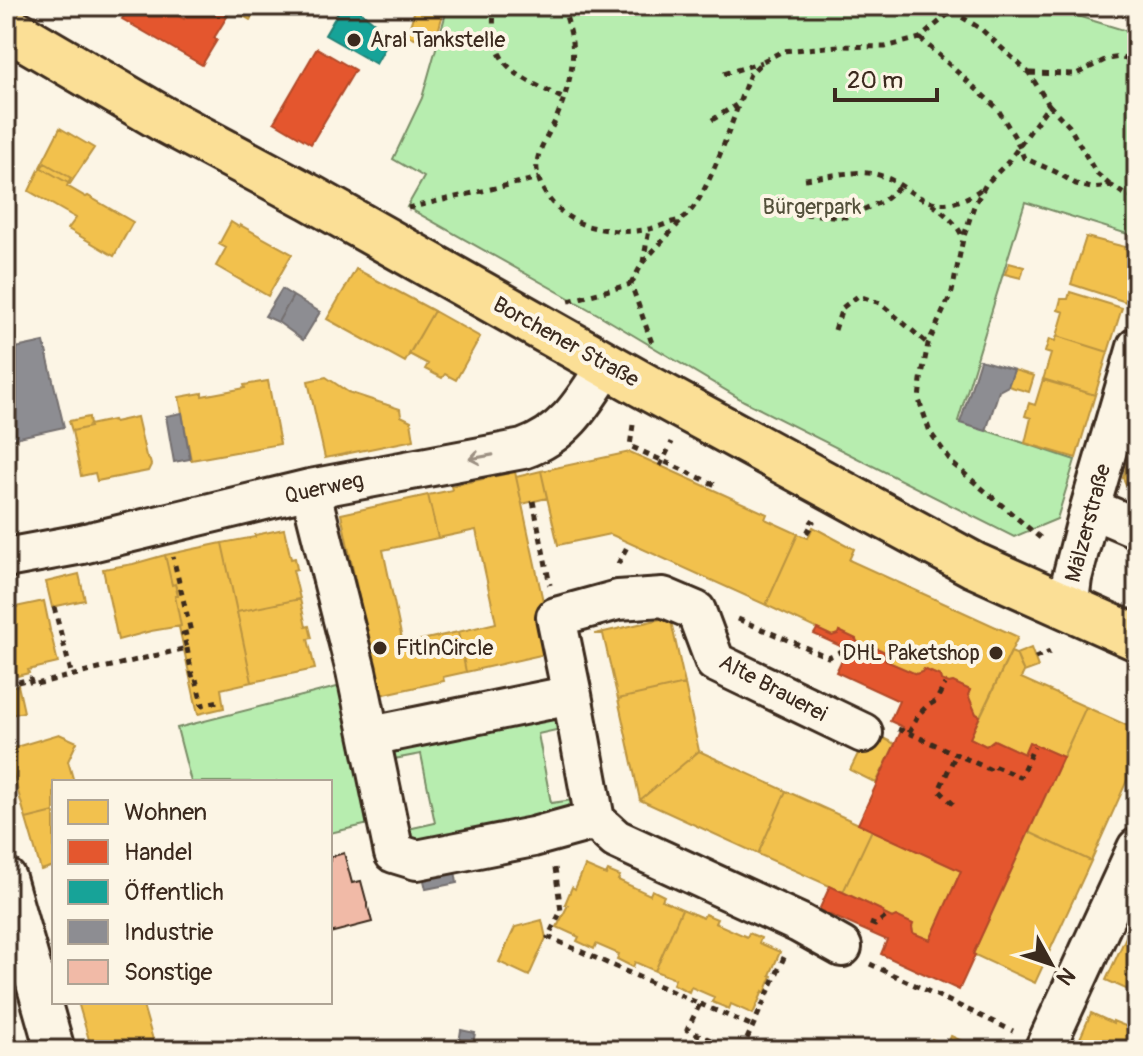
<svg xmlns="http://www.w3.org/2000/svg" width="1143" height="1056" font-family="Pangolin,sans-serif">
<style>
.green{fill:#b7edaf;stroke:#798c66;stroke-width:2}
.homes{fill:#f2c14e;stroke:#bb9440;stroke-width:2}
.shops{fill:#e4572e;stroke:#b14a29;stroke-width:2}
.public{fill:#17a398;stroke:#227f73;stroke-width:2}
.industry{fill:#8d8d92;stroke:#746f6f;stroke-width:2}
.building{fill:#f1baa7;stroke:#3b2a1e;stroke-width:2}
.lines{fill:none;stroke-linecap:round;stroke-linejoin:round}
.minor-casing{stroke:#3b2a1e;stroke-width:44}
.major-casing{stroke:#3b2a1e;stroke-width:50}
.path{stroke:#3b2a1e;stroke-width:5;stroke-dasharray:6 6;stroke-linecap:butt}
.minor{stroke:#fcf5e5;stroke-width:38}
.major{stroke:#fbdf96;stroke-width:44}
.oneway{stroke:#9c9082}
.poi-dot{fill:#3b2a1e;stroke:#fcf5e5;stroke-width:3}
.labels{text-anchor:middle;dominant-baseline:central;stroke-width:8;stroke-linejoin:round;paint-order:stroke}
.poi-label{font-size:22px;fill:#3b2a1e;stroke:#fcf5e5;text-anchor:start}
.park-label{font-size:22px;fill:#54513b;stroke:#fcf5e5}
.street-label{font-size:22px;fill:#3b2a1e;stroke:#fcf5e5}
</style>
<rect width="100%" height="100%" fill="#fcf5e5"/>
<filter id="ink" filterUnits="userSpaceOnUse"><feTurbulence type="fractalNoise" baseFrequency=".0125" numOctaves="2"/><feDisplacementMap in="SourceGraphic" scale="16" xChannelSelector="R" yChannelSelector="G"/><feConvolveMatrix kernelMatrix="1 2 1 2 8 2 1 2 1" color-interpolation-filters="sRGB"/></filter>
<g filter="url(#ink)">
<path class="green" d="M448,6h596l93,28v203l-112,-35 -67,219 117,39 -18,59 -43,18 -270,-136 -143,-85 -194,-109 17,-30 -31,-18 29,-61z
M341,686l28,138 -39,9v-51h-139l-14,-54z
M561,709l4,19 -27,6 13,69 28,-4 2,8 -170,34 -3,-12 27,-6 -14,-69 -27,5 -4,-15z"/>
<path class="homes" d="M213,6h45l-8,14 -19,-11 -3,6z
M416,6h29l-10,37 -28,-7z
M60,128l34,20 -24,36 -30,-17z
M45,163l26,15 -4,8 19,11 2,-1 45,26 -19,34 -46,-27 8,-11 -47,-27 10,-21z
M231,222l8,5 1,-2 52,29 -24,42 -52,-30 10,-18 -7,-4z
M1086,237l39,10 -1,2 13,4v14l-11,35 -55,-18z
M1009,263l15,4 -3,11 -16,-4z
M356,269l78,42 -29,51 -78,-43z
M1070,292l52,16 -14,44 -51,-16 7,-24 -6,-2 3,-11h7z
M434,311l46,26 -24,43 -11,-6 -3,4 -17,-9 3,-5 -19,-10z
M1057,336l51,16 -13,43 -52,-15 8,-26 -6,-2 4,-13 6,2z
M1014,370l20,6 -5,16 -21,-6z
M326,377l22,15 52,17 1,7 10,5 3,19 -89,18 -17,-77z
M1043,379l52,16 -19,63 -51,-15 6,-25 -6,-2 4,-13 6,2z
M268,381l12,63 -89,16 -12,-63 23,-4v3l43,-8 -1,-3z
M89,417l1,10 -18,4 -3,-10z
M137,417l9,39 4,5 1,4 -3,6 -51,10 -2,-8 -14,3 -9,-45 18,-4 -1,-2 24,-5 1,2z
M1135,435l2,1v59l-8,-4 -6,-13z
M630,452l137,62 -2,5 33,15 -32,71 -156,-71 -52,11 -17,-74z
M541,471l6,27 -25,6 -6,-27z
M515,472l39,180 -88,20 -8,-40 38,-9 -20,-93 -38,8 -10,-43 24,-5 -1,-4z
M428,495l10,43 -55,12 20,94 55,-12 8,40 -23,5 1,4 -64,14 -39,-181z
M813,527l41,22 -5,11 169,77 -38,79 -4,-2 -8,-19 2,-5 -17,-8 -4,1 -8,-3 -1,-4 -16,-7 -2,3 -6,2 -30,-13 -2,-7 1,-2 -17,-8 -3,2 -8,-4 -1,-3 -17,-8 -1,3 -6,2 -66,-31 32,-71 10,4z
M284,529l7,30 4,-1 2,11 -4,1 7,29 -63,13 -15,-69 33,-6v-2z
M222,543l30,139 -31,7 3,19 -26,6 -19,-87 2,-1 -6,-30h3l-3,-12 -3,1 -7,-30z
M165,555l7,30 3,-1 2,6 1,6h-3l6,30 -30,5 -33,9 -15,-71 30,-5z
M79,574l6,26 -33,7 -6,-25z
M300,599l6,28 3,-1 3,12 -4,1 7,30 -63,13 -15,-70z
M44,601l6,29h-1l2,4 7,29 -30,7 1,3 -12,3 -1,-4 -10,3v-66z
M670,617l15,67 -67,15 -15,-65h-8z
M1031,648l7,19 -14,5 -8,-18z
M1011,652l5,2 4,10 4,8 -3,6 65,29 -23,50 -34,-15 -5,12 -30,-14 -8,6 -16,-8z
M685,684l14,67 -59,49 -22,-101z
M18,685l6,27 -18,4v-28z
M1086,707l51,23v28l-46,103 -62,-29z
M869,731l26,13 -19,39 -26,-13z
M59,734l18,8 -9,19 6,21h-20v30l-28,7 -20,-69z
M699,751l87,40 -28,63 -118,-54z
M786,791l86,39 -29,62 -85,-38z
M54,812v54l-13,4 -15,-51z
M872,830l89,41 -31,69 -17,-7 -1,-6 1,-3 -17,-8 -4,2 -8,-4 -1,-3 -40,-19z
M1029,832l62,29 -56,122 -62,-29z
M585,866l21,9 2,-4 12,5 -2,4 32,15 2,-5 12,6 -2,4 20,9 -27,62 -20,-9 -2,5 -16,-8 2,-5 -23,-10 -2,5 -17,-8 2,-4 -22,-10 11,-22 -3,-1 7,-17 3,2z
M682,909l21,9 2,-4 12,5 -2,4 32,14 2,-4 12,5 -2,5 21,9 -10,23 2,1 -7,17 -2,-2 -10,23 -22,-10 -2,5 -17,-7 2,-5 -23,-10 -2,5 -16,-8 2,-5 -20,-8z
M542,920l4,18 -17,38 -30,-14 16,-35z
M1131,926l6,2v66l-31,-14z
M78,1002h64l14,48h-64z
M1091,1013l22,10v-2l15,6 -1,3 10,4v16h-62z
M951,1036l30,14h-54l5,-11 15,7z"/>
<path class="shops" d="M130,6h30l24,13 7,-13h22l15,9 -14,23 3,2 -15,25 -80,-46z
M317,48l38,22 -44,74 -37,-22z
M817,629l15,7 6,-2 1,-3 17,8 1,3 8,4 3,-2 17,8 -1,2 2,7 30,13 6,-2 2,-3 16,7 1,4 8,3 4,-1 17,8 -2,5 8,19 4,2 -10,22 16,8 8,-6 30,14 5,-12 34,15 -90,197 2,1 -16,35 -78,-36 6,-14 -68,-30 11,-24 53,25 1,3 8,4 4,-2 17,8 -1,3 1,6 17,7 31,-69 -103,-47 45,-97 -13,-6 9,-20 -63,-29 11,-23 -33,-15z"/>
<path class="public" d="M331,6h23l37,31 -15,27 -51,-29 14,-24z"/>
<path class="industry" d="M282,289l11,7 -15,26 -13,-6z
M293,296l27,16 -17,28 -25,-18z
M44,342l20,85 -58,13v-90z
M980,360l34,10 -6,16 -9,5 -13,40 -26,-8z
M182,413l8,46 -16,3 -8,-46z
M454,865l3,18 -31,6 -4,-17z
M461,1030l14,3 -3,17h-14z"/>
<path class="building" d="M344,853l8,30 9,-2 11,41 -42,11v-76z"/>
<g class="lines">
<g class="minor-casing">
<path id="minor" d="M310,489l46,182 38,182 23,7 116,-23 62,-17 21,19 183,84 43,24
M1090,508l47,20
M6,558l76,-14 228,-55 213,-40c43,-15 61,-48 84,-84
M1068,608l4,-30 18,-70 47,-161
M572,695l-16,-78 62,-17 45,-3 33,14 19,51 148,71
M371,736l201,-41 23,125
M6,878l49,172
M1044,1050l93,-202"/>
</g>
<g class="major-casing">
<path id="major" d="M6,27l157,92 148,79 330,186 333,181 163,73"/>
</g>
<path class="path" d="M496,6c-3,9 -3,16 -2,25 2,42 38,51 70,68
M563,6c3,11 8,24 9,36 3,26 -6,53 -16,77 -7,16 -21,33 -19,51 3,27 27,49 51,56 27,7 52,8 78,-2 5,-2 13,-3 17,-6 25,-16 54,-113 67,-144l13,-13 20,-10 56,-5 46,1 35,-9 32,-27 2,-5
M952,11l29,18 48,44 20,32 -41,57 -22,22 -12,22 -11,33 -11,53 -24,52 -7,36 -2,20 11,32 23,32 91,77
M920,38l77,70 19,31 8,19 32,14 20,12 15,4 21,-2 12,8 13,4
M1030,73l46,1 31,-15 14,-2 16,3
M724,74l38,-12
M1049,105l20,21 27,47 15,13
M712,120l24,-15
M805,179c18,-2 47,-8 63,-6 36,3 49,38 87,29 10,-3 19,-7 27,-14
M932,204c13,10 25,19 31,34
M408,208l131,-30
M805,214l41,3 37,-16 19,-16
M643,262l40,-43
M631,284l12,-22 6,-32
M569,301l62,-17 22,62
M835,330l7,-22 16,-12 22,7 48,41
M633,425l-3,21 88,40
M660,466l12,-24
M533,501l17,84
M810,532l-2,-1 5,-9 -3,-2
M618,564l11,-21
M54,607l18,69
M738,619l90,38 19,-8 10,4 3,-8
M187,648l6,32 3,-1 6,26 21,-5
M1035,658l15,-6
M6,685l24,-6 2,6 155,-37 -4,-14 8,-2 -18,-75
M898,729l11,4 9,-18 9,-9 9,-5 9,-17
M909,733l80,36 2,-4 29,12 14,-30
M953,804l-14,-14 17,-36
M555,868l6,43 -13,26 152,67 -13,26 48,20
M870,923l5,2 13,-10
M870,964l143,67
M700,1004l53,22
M742,1050l44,-97"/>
<use href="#minor" class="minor"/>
<use href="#major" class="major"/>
</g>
<defs><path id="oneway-shaft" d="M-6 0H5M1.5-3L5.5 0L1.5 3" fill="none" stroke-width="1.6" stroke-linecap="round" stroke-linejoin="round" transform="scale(2)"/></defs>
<use class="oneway" href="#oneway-shaft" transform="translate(481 457) rotate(170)"/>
</g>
<g class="poi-dot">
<circle cx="354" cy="40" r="8"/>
<circle cx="380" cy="648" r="8"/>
<circle cx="996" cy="653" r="8"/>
</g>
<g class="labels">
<g class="poi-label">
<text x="370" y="40">Aral Tankstelle</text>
<text x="396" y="648">FitInCircle</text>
<text x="980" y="653" text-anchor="end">DHL Paketshop</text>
</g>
<g class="park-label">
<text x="812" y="207">Bürgerpark</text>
</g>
<g class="street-label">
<text transform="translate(566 342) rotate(29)">Borchener Straße</text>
<text transform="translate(324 488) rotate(-12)">Querweg</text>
<text transform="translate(1088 523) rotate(-75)">Mälzerstraße</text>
<text transform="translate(773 688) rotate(28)">Alte Brauerei</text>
</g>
</g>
<rect width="1143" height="1056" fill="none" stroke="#fcf5e5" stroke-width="32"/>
<rect x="16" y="16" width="1111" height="1024" fill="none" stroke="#3b2a1e" stroke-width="3" filter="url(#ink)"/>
<rect x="52" y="780" width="280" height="224" fill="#fcf5e5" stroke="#afa495" stroke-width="2"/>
<rect x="68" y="800" width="40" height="24" fill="#f2c14e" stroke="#afa495" stroke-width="2"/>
<text x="124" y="820" font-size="24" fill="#3b2a1e">Wohnen</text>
<rect x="68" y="840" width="40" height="24" fill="#e4572e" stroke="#afa495" stroke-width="2"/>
<text x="124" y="860" font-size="24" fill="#3b2a1e">Handel</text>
<rect x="68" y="880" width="40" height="24" fill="#17a398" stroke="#afa495" stroke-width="2"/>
<text x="124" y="900" font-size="24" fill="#3b2a1e">Öffentlich</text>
<rect x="68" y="920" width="40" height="24" fill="#8d8d92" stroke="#afa495" stroke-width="2"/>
<text x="124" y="940" font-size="24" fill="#3b2a1e">Industrie</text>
<rect x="68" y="960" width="40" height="24" fill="#f1baa7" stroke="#afa495" stroke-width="2"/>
<text x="124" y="980" font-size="24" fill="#3b2a1e">Sonstige</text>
<g transform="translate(1051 964) rotate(130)" stroke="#fcf5e5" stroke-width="6" paint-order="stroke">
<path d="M0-6L14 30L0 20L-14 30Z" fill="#3b2a1e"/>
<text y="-12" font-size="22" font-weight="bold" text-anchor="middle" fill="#3b2a1e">N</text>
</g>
<path d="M835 88v12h102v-12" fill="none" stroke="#3b2a1e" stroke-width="4"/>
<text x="847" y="88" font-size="24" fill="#3b2a1e" stroke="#fcf5e5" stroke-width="6" paint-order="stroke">20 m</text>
</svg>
